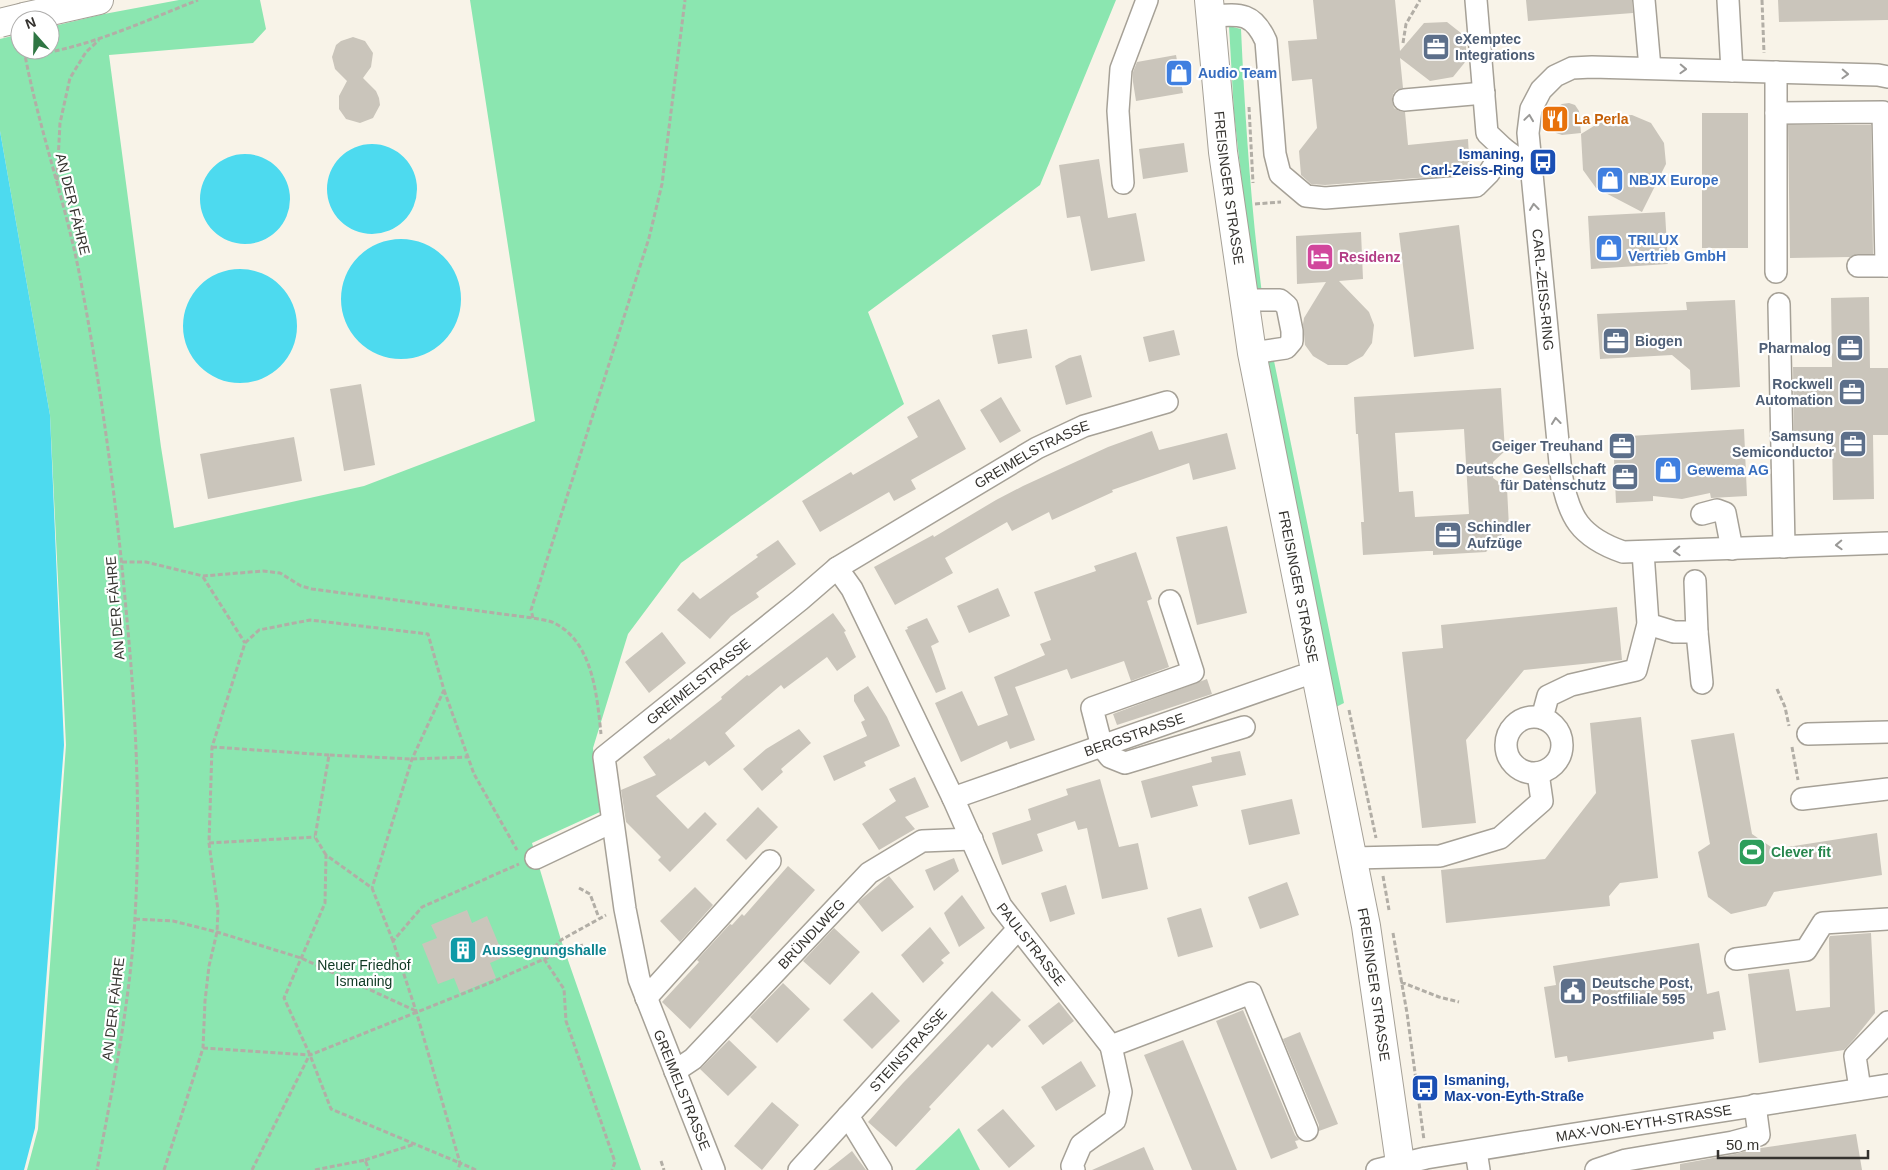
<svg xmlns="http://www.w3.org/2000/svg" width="1888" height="1170" font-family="Arial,sans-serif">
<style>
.green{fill:#8be6b0}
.water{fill:#4ddaef}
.building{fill:#cac5bb;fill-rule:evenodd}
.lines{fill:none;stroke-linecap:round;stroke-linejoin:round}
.minor-casing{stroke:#a6a197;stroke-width:24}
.major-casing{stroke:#a6a197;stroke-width:30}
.path{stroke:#b2aea6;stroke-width:3;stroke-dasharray:5 2.5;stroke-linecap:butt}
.minor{stroke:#fff;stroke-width:21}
.major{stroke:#fff;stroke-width:28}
.major-bridge-casing{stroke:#a6a197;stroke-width:30;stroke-linecap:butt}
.major-bridge{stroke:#fff;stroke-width:28}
.oneway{stroke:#9a9997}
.labels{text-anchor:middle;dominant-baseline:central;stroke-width:4.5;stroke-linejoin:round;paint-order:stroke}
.service-label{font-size:14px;font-weight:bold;fill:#4e5e75;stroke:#fff;text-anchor:end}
.shop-label{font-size:14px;font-weight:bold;fill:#366cbe;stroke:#fff;text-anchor:start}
.food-label{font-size:14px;font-weight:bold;fill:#c56008;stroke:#fff;text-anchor:start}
.transit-label{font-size:14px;font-weight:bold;fill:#164399;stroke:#fff;text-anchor:end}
.street-label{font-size:14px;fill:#35332f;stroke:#fff}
.hotel-label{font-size:14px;font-weight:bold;fill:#b23c85;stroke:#fff;text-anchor:start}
.leisure-label{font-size:14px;font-weight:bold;fill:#27864d;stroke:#fff;text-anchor:start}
.culture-label{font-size:14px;font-weight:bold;fill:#0d838f;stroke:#fff;text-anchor:start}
.park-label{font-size:14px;fill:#0f3923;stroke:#fff}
</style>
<rect width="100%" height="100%" fill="#f8f3e8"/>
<path class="green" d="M179,0h81l6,29 -13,14 -144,12 52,392 13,81 190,-42 171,-65 -65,-421h646l-76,185 -172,127 36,92 -223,159 -53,71 -35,114 7,64 -68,31 29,97 80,230h-614l11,-41 28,-384 -16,-330 -50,-284v-92l20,-5v16h30v-23l54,-13z
M1229,26l12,3c4,89 10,177 21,265l-8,-4 -20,-177z
M1273,356l71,347 -8,4 -71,-346z
M959,1128l21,42h-65z"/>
<path class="water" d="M0,131l50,284 14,330 -29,383 -11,42h-24z
M327 189a45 45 0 1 1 90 0a45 45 0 1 1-90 0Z
M200 199a45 45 0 1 1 90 0a45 45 0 1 1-90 0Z
M341 299a60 60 0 1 1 120 0a60 60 0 1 1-120 0Z
M183 326a57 57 0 1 1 114 0a57 57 0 1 1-114 0Z"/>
<path class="building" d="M1313,0h82l5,51 24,-28 23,-1 19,15v24l-13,16 -23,4 -30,-23 3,30 -7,2 -3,4 -1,7 2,7 5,3 6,1 3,33 60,-6 2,35 -145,11 -14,-1 -10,-9 -2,-24 18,-23 -5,-49 -20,2 -4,-40 29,-2z
M1526,0h106l1,13 -105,8z
M1778,0h110v20l-109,2z
M353,37l12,4 8,12 -2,14 -8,11 13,13 3,7 1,7 -7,13 -13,5 -14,-4 -7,-10v-13l8,-15 -12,-12 -3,-12 4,-12 5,-4z
M1176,55l7,38 -47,8 -3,-19v-10l4,-10z
M1569,103l6,2 4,6 2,22 -19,2 -6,-2 -5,-6v-7l5,-12 6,-4z
M1702,113h46v135h-46z
M1632,115l19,8 13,20 2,21 -24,48 -46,-24 -13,-18 -2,-36 29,-18z
M1788,125h83l2,129h-15l-8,3 -60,1z
M1184,143l4,29 -45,7 -4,-30z
M1099,159l9,59 28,-5 9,48 -54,10 -11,-55 -13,2 -8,-53z
M1665,212l3,52 -77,5 -3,-53z
M1459,225l15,124 -60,8 -15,-124z
M1361,232l2,47 -24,2 30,31 5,13 -2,18 -9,13 -16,9h-19l-15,-9 -8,-11 -2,-21 1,-6 22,-36 -29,2 -1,-48z
M1869,297l1,71h18v67h-15l1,64 -41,1 -1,-66h-38l-1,-67h39l-1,-69z
M1735,300l5,87 -49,3 -1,-20 -18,-15 -72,4 -3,-45 90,-4 -1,-8z
M1027,329l5,29 -34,6 -6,-29z
M1174,330l6,25 -31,7 -6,-25z
M1081,355l11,42 -26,8 -11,-39 14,-8z
M361,384l14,81 -31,6 -14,-82z
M1501,388l4,63 -12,11v16l14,10 2,39 -23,25 -53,3v-4h-6l-64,4 -2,-33h3l-6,-88h-2l-2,-37zM1464,429l5,85 -54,3 -2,-26 -14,1 -4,-59z
M1001,397l20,34 -21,12 -20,-33z
M939,399l27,50 -55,31 5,9 -22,12 -5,-9 -69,40 -18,-31 49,-29 2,3 65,-38 -11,-20z
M1744,429l3,67 -36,2 -1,-5 -28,6 -29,-3v5l-37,2 -3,-66z
M1152,431l7,19 68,-17 9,36 -43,11 -4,-17 -77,27 1,2 -61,28 -3,-8 -37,19 -5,-9 -62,36 8,15 -58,32 -21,-38 59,-32 1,2 62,-37 27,-14 85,-39z
M294,437l8,44 -94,18 -8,-45z
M1227,526l20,87 -50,12 -21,-88z
M778,540l18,24 -40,29 3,4 -28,19 -21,23 -33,-29 16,-18 7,7 58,-42 -2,-2z
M1136,552l16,47 -5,2 22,66 -38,14 -7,-20 -53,18 -4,-10 -52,18 20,53 -25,9 -3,-8 -46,21 -26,-59 27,-12 16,35 30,-11 -14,-38 51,-22 -5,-11 11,-4 -17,-48 62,-21 -2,-5z
M998,588l12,28 -41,17 -12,-27z
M1617,607l5,53 -98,10 -58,70 10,83 -54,5 -20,-176 41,-4 -2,-23z
M833,613l13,18 -2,1 12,25 -19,14 -10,-14 -43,32 -3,-4 -56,48 10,13 -26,20 -4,-5 -49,35 32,33 17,-17 12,12 -47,48 -12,-12 3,-3 -35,-35 -5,-32 35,-15 -13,-18 26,-19 1,2 52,-41 -1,-2 26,-22 2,1z
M927,618l12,24 -8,4 15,43 -10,4 -31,-63 3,-1 -1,-2z
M662,632l24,31 -37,30 -24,-31z
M1207,679l5,15 -95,31 -4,-11z
M868,686l19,31 13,29 -36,16 2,4 -32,15 -11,-25 44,-20 -6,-14 4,-2 -11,-19v-6z
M1641,717l17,161 -38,5 -11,13 1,10 -164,17 -5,-53 104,-11 51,-66 -6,-70z
M799,729l12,14 -30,26 2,3 -21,19 -19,-22 23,-20z
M1734,733l18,101 22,15 103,-16 5,42 -108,17 -8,14 -35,8 -23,-17 -10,-45 12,-8 -19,-104z
M1240,751l6,24 -54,11 6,20 -47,12 -10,-37 71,-19 -1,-5z
M915,777l14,30 -24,10 10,12 -36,21 -17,-26 34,-23 -7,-12z
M1100,779l19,68 19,-4 10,46 -46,10 -15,-71 -9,2 -3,-9 -38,13 6,17 -41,14 -10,-32 39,-13 -3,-11 40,-14 -2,-6z
M1292,799l8,35 -51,11 -8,-35z
M758,807l20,20 -32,33 -20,-20z
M954,858l5,13 -25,20 -9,-21z
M788,866l27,24 -125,139 -28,-27 37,-40 -2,-2 33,-36 2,1 10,-11 2,2z
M889,876l25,31 -32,25 -24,-30z
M1287,882l12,33 -39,14 -12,-32z
M1066,885l9,29 -25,8 -9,-29z
M695,887l18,18 -33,37 -20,-21z
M962,895l23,33 -26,19 -15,-34z
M1201,908l12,39 -35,10 -11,-39z
M467,910l5,13 15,-7 17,41 -14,6 6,15 -36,15 -6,-15 -16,6 -16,-40 15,-6 -6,-13z
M930,927l20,26 -9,7 3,3 -21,20 -22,-28z
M834,928l26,24 -30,33 -27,-24z
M1871,933l4,80 -20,25 -11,12 -85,13 -11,-89 41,-5 7,42 34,-4 -1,-69 1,-2z
M1699,943l8,51 12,-3 7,39 -13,2 1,7 -146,23 -1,-6 -12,2 -11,-71 12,-2 -3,-19z
M783,983l27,26 -33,34 -27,-26z
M992,991l29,29 -29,28 -4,-4 -59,63 2,2 -35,38 -28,-25 35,-39z
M872,992l28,29 -28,28 -29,-29z
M1059,1002l15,19 -31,24 -15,-19z
M1243,1010l52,125 4,5 -4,1 3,7 -27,11 -55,-138z
M1300,1032l38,92 -19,7v-6l-36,-86z
M729,1040l28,27 -29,29 -28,-27z
M1183,1040l23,55 31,75h-45l-48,-115z
M1081,1061l15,25 -40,25 -15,-24z
M772,1102l27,23 -37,45 -28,-24z
M1003,1109l32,37 -26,22 -32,-38z
M1856,1134l6,36h-182v-6l55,-10 19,-5z
M1144,1147l10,23h-62z
M852,1151l14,19h-38z"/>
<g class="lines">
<g class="minor-casing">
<g id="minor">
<path d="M1476,0l11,133 17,16 11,8"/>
<path d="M1644,0l6,68"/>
<path d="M1728,0l4,71"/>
<path d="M1211,16c29,-2 42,-4 55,25l9,113 5,20 26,22 19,2 151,-12 13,-13 15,-24"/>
<path d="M1776,72v200"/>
<path id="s1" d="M1888,77l-10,-2 -286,-8 -20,1 -17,8 -14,14 -10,19 -3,24 33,340c7,44 19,64 62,79l265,-9"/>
<path d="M1404,100l80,-7"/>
<path d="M1776,113l107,-1 3,154"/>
<path d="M1123,183l-5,-72 3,-42 26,-69"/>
<path d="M1858,266h30"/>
<path d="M1244,300h36l7,6 5,25v10l-6,7 -34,5"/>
<path d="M1779,304l5,243"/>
<path d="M1702,514l15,-4 8,3 7,36"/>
<path id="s2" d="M837,568l15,21 101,209 48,108 110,140 140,-53 56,137"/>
<path d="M1170,601l23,71 -101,36 10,39 8,10 15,6 119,-36"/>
<path d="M1648,624l26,8h23l-2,-51"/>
<path d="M1697,632l5,51"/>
<circle cx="1534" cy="745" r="28"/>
<path d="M1542,718l6,-22 23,-11 65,-15 12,-46 -5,-72"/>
<path d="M1808,734l80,-2"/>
<path id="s3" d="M953,798l349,-122 15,-3"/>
<path d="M1802,799l86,-10"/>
<path d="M536,858l76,-36"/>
<path d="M1353,858l87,-2 60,-18 42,-37 -4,-28"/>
<path d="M1736,959l70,-9 17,-27 65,-4"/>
<path d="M646,998l124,-137"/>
<path id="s4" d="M675,1071l18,-12 176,-186 53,-32 50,-2"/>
<path d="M1860,1089l-5,-33 33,-34"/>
<path d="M848,1116l33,54"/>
<path d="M1476,1151l3,19"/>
<path id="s5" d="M714,1170l-75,-191 -14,-70 -21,-152 196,-157 37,-32 200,-120 47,-22 83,-24"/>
<path id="s6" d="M799,1170l219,-241"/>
<path d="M1074,1170l-2,-4 9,-21 34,-25 6,-28 -10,-46"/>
<path id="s7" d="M1377,1170l49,-12 129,-21 333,-52"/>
<path d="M1596,1170l30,-10 107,-18 26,-7 -4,-30"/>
</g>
</g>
<g class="major-casing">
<g id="major">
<path id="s8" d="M1209,0l14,152 29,201 114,573 35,244"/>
<path d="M24,17l75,-17"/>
</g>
</g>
<path class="path" d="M1762,0l2,53
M1403,43l3,-19 14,-24
M24,50c14,76 41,150 56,227 21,110 36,221 46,332 10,103 15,205 9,308 -5,85 -22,169 -38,253
M25,56c61,-7 117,-34 173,-56
M1249,107l4,76
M57,180l3,-57 10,-45 16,-26 13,-12
M1255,204l26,-2
M122,562h24l57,14 60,-5 17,2 21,13 11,3 221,29c6,1 13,2 19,4 41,18 45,74 49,112
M203,577l42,66
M533,618l-2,-8 118,-372 13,-54 23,-184
M1777,689l8,18 4,19
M444,690l30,84 43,76
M1349,710l27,128
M212,747l117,8
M1792,747l6,33
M209,843l106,-6
M326,855l-11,-18 14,-82 83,4 56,-2
M1383,876l6,34
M579,888l11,6 9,24
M135,919l38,2 44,11 84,26 115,53
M1393,933l14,80 17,127
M393,941l-21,-53 -46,-33 -1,48 -41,95 26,57 21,54 129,54 -2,7
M544,958l17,-18 45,-25
M544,959l20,30 2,32 49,141 -3,8
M1401,982l38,15 20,5
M203,1048l107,7 182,-73 52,-23 39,-14
M365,1160l50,-16
M661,1161l3,9
M164,1170l39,-122 2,-47 4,-35 8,-34 1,-22 -9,-67 3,-96 33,-104 14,-13 51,-10 118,14 16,56 -32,69 -40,129
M252,1170l57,-114
M315,1170l50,-10 4,10
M476,1170l-16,-7 -44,-152 -23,-70 29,-34 97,-43"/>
<use href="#minor" class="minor"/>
<use href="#major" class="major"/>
<g class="major-bridge-casing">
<path id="major-bridge" d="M0,23l24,-6"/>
</g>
<use href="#major-bridge" class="major-bridge"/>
</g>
<defs><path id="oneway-chevron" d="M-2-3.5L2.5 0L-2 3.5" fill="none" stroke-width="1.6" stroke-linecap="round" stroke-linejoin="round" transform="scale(1.25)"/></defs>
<g class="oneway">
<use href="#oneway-chevron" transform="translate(1683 69) rotate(2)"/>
<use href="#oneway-chevron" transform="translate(1845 74) rotate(2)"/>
<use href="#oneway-chevron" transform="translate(1529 118) rotate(-82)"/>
<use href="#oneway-chevron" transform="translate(1534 207) rotate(-96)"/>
<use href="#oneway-chevron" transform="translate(1556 421) rotate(-96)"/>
<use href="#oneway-chevron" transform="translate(1839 545) rotate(178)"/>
<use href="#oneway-chevron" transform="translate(1677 551) rotate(178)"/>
</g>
<defs>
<g id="office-square" transform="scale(1.4375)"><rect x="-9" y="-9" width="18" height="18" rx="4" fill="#5c6f8a" stroke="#fff"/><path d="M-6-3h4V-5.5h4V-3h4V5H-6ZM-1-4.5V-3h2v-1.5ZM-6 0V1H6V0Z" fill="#fff"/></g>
<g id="shop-square" transform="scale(1.4375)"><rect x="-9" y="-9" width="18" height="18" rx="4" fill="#3f7fe0" stroke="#fff"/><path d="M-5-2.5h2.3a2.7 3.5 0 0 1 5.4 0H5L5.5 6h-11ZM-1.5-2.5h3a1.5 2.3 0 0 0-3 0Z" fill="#fff"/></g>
<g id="restaurant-square" transform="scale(1.4375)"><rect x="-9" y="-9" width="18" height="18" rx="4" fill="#e8710a" stroke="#fff"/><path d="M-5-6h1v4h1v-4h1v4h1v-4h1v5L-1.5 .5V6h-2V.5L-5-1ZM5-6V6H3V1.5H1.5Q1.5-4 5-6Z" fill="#fff"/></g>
<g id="bus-square" transform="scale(1.4375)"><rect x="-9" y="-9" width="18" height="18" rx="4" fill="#1a4fb4" stroke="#fff"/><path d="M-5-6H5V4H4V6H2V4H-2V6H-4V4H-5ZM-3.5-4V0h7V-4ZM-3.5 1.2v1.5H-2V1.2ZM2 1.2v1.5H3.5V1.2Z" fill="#fff"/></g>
<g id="hotel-square" transform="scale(1.4375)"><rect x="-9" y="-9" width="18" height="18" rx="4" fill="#d1479c" stroke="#fff"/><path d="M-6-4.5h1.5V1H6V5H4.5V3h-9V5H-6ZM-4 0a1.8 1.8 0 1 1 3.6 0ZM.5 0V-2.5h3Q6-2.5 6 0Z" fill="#fff"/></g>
<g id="stadium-square" transform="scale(1.4375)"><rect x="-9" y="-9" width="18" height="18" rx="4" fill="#2e9e5b" stroke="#fff"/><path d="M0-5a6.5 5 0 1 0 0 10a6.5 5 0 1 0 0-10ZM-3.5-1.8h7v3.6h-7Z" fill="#fff"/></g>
<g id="building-square" transform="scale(1.4375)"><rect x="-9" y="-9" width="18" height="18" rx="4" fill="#0f9aa8" stroke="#fff"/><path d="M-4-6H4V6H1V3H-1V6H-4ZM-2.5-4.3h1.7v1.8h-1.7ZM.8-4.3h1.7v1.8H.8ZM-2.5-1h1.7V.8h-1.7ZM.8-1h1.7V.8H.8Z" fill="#fff"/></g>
<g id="civic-square" transform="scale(1.4375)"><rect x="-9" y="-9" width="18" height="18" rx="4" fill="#5c6f8a" stroke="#fff"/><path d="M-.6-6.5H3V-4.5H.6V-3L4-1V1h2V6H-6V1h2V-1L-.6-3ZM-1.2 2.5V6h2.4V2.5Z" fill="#fff"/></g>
</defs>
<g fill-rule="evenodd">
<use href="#office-square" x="1436" y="47"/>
<use href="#shop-square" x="1179" y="73"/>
<use href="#restaurant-square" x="1555" y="119"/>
<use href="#bus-square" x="1543" y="162"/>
<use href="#shop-square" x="1610" y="180"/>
<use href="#shop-square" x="1609" y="248"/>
<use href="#hotel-square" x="1320" y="257"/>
<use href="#office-square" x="1616" y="341"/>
<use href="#office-square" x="1850" y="348"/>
<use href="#office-square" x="1852" y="392"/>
<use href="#office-square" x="1853" y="444"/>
<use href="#office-square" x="1622" y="446"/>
<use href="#shop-square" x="1668" y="470"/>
<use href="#office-square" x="1625" y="477"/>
<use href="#office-square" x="1448" y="535"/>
<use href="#stadium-square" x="1752" y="852"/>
<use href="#building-square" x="463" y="950"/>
<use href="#civic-square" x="1573" y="991"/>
<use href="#bus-square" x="1425" y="1088"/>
</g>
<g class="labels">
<g class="service-label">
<text x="1455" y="39" text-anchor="start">eXemptec<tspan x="1455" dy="16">Integrations</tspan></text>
<text x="1635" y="341" text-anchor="start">Biogen</text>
<text x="1831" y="348">Pharmalog</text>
<text x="1833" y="384">Rockwell<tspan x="1833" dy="16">Automation</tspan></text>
<text x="1834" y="436">Samsung<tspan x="1834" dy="16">Semiconductor</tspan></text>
<text x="1603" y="446">Geiger Treuhand</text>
<text x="1606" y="469">Deutsche Gesellschaft<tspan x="1606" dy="16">für Datenschutz</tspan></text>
<text x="1467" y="527" text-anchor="start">Schindler<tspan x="1467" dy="16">Aufzüge</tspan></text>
<text x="1592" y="983" text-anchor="start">Deutsche Post,<tspan x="1592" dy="16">Postfiliale 595</tspan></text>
</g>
<g class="shop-label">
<text x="1198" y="73">Audio Team</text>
<text x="1629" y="180">NBJX Europe</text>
<text x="1628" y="240">TRILUX<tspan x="1628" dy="16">Vertrieb GmbH</tspan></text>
<text x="1687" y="470">Gewema AG</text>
</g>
<g class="food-label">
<text x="1574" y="119">La Perla</text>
</g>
<g class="transit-label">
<text x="1524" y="154">Ismaning,<tspan x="1524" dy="16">Carl-Zeiss-Ring</tspan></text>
<text x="1444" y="1080" text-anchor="start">Ismaning,<tspan x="1444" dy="16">Max-von-Eyth-Straße</tspan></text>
</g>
<g class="street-label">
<text stroke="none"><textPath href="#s8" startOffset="189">FREISINGER STRASSE</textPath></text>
<text transform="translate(73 204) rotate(76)">AN DER FÄHRE</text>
<text stroke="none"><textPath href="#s1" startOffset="558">CARL-ZEISS-RING</textPath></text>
<text stroke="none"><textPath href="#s5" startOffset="956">GREIMELSTRASSE</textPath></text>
<text stroke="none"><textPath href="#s8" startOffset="594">FREISINGER STRASSE</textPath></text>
<text transform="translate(115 608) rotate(-95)">AN DER FÄHRE</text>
<text stroke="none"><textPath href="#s5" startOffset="551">GREIMELSTRASSE</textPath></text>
<text stroke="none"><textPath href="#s3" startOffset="192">BERGSTRASSE</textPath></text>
<text stroke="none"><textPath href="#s4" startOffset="194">BRÜNDLWEG</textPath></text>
<text stroke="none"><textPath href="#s2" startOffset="425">PAULSTRASSE</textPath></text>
<text stroke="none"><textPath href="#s8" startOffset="999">FREISINGER STRASSE</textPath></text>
<text transform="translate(113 1009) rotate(-83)">AN DER FÄHRE</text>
<text stroke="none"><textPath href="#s6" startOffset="162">STEINSTRASSE</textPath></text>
<text transform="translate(682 1090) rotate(68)">GREIMELSTRASSE</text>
<text stroke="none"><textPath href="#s7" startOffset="271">MAX-VON-EYTH-STRASSE</textPath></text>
</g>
<g class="hotel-label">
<text x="1339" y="257">Residenz</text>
</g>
<g class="leisure-label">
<text x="1771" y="852">Clever fit</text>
</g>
<g class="culture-label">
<text x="482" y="950">Aussegnungshalle</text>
</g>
<g class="park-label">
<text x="364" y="965">Neuer Friedhof<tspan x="364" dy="16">Ismaning</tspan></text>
</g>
</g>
<g transform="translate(35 35) rotate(340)"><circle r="24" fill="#ffffff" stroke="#aeadac"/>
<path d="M0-4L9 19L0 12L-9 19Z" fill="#2f7643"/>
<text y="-8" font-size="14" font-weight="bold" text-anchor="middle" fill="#35332f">N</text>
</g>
<path d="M1718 1150v8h150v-8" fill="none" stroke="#35332f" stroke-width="2.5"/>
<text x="1726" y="1150" font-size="15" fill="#35332f" stroke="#ffffff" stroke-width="4" paint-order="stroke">50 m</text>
</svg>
